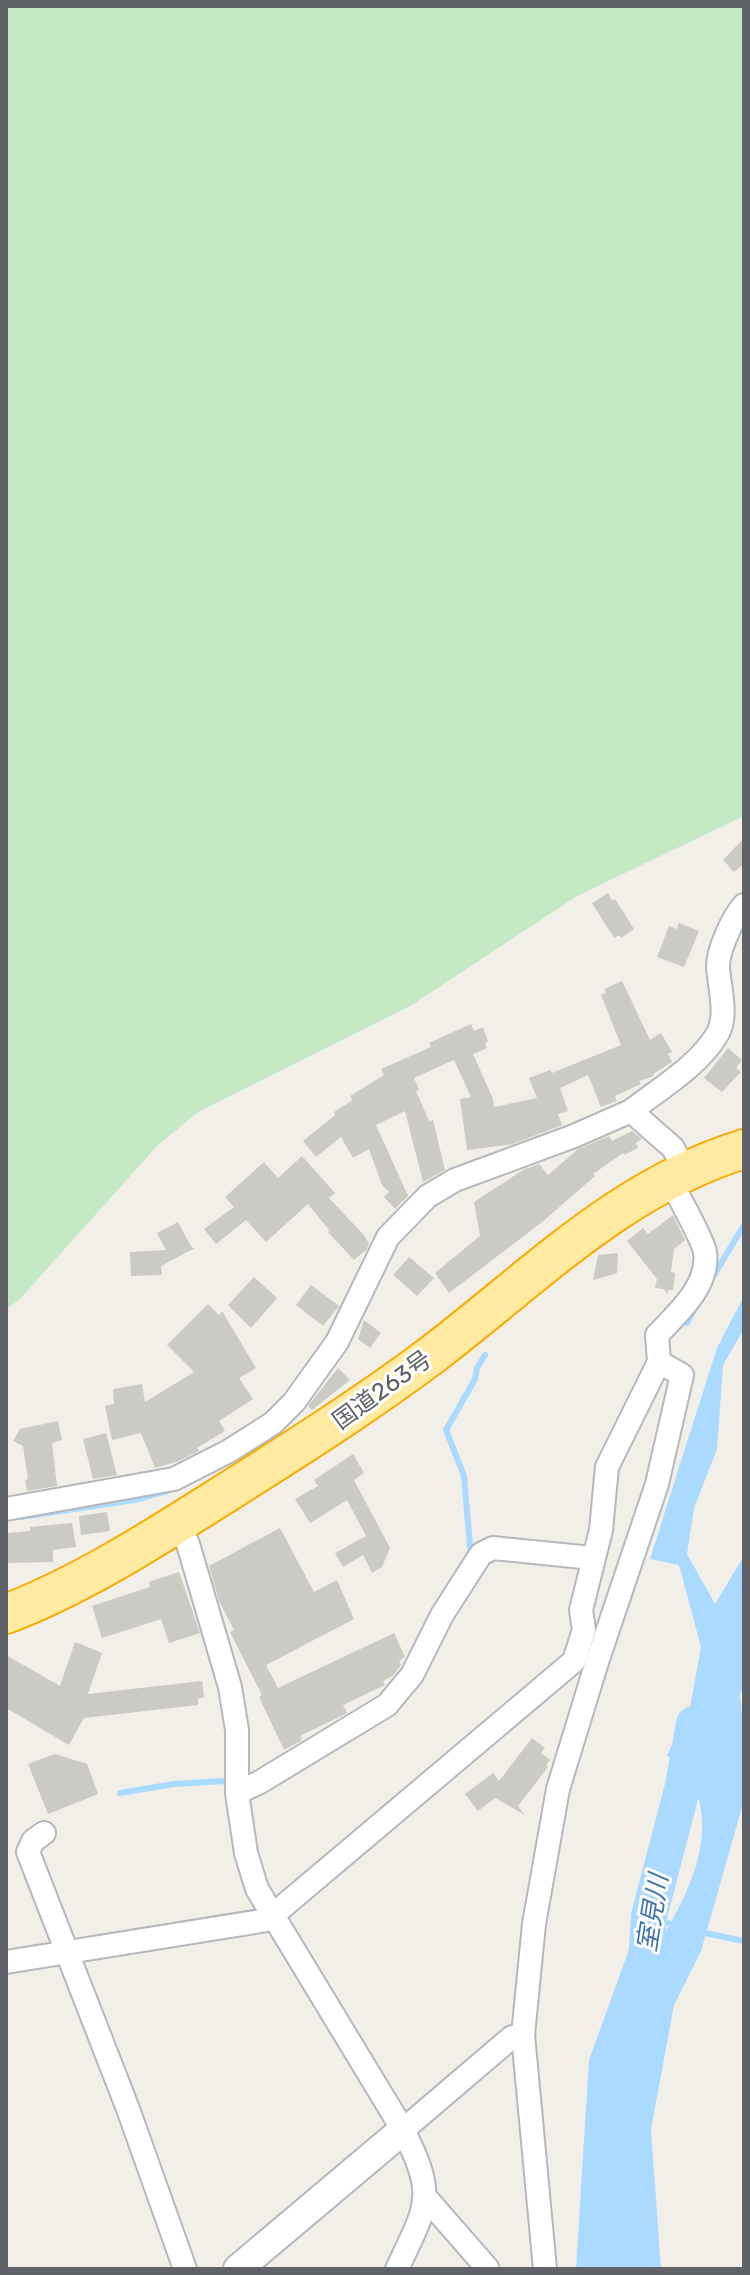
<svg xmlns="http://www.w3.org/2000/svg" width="750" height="2275" font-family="Rubik,'Noto Sans JP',sans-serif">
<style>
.green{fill:#c5e8c5}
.water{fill:#aadaff}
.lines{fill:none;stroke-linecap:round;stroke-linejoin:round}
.stream{stroke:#aadaff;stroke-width:6}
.river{stroke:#aadaff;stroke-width:36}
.building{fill:#cccac5}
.minor-casing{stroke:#b5b8bc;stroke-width:26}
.tertiary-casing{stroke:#b5b8bc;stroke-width:32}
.trunk-casing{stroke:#f9ab00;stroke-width:42}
.minor{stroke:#fff;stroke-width:22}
.tertiary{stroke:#fff;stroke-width:28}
.trunk{stroke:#feeaa1;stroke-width:38}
.labels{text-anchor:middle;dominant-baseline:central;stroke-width:6;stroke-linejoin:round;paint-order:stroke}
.street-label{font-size:24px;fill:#5f6368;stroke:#fff}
.water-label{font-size:26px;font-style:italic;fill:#4174aa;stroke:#fff}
</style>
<rect width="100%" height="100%" fill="#f1efe8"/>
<path class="green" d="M6,6h738v810l-167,80 -167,110 -212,106 -41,34 -138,154 -13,9z"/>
<path class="water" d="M744,1296v33l-21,36 -6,84 -23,59 -7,46 28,50 29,-48v128l-4,11 4,38v67l-43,151 -27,54 -23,124 10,140h-85l13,-209 50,-138 19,23c29,-50 60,-105 35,-163 -5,-10 -18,-19 -26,-27l23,-47 11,-61 -22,-82 -29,-6 67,-211z"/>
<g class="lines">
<path class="stream" d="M711,1280l33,-55
M687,1323l8,-15
M21,1517l113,-17 33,-9
M471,1558l-7,-82 -18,-46 29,-51 2,-11 8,-13
M120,1793l54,-9 51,-3
M649,1916l29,11
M700,1932l44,9"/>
<path class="river" d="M645,1980l4,-64 34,-130 11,-62"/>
</g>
<path class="building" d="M744,838v26l-10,8 -11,-12z
M608,893l4,8 3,-2 19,30 -13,9 -2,-3 -5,3 -22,-35z
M679,923l20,8 -15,36 -27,-10 12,-31 8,3z
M622,981l28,59 11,-7 11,19 -4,2 4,8 -19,12 1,2 -15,5 2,3 -26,12 2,5 -16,6 -13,-32 -28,13 8,23 -10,3 4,11 -49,19 -46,6 -7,-51 11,-2 -17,-37 -40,18 5,12 -3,1 13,30 4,-1 12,50 -22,12 -18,-71 -29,14 32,71 -13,13 -11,-12 5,-5 -7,-7 -13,-36 -16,9 -12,-21 -25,20 -13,-16 32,-26 -1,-3 19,-12 -3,-4 34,-21 -3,-6 50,-22 -2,-4 42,-19 3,7 9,-4 5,14 -3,2 2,5 -14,6 20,45 1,8 43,-9 -8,-20 21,-8 2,3 69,-28 -20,-50 5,-2 -2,-4z
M728,1048l14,12 -6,8 5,4 -19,20 -18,-14z
M632,1131l10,8 -6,4 2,5 -14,7 -1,-2 -30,21 2,2 -54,47 -92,70 -14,-20 45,-37 -6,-34 49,-32 16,-6 9,11 30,-26 31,-13 3,5z
M302,1156l33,37 -6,5 34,36 6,9 -2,6 -13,11 -26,-28 1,-2 -21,-26 -42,38 -20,-22 -30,24 -12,-15 30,-22 -9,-10 39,-35 14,16z
M673,1215l12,25 -11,9 -3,23 4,1 -2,17h-5v4l-4,-5 -9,-1 2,-9 -30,-38 16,-13 5,6z
M178,1222l14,26h3l-34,18 1,9 -31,1 -1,-24 36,-2 -9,-17z
M618,1253l-1,20 -24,7 5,-25z
M409,1257l25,21 -17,18 -24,-21z
M254,1277l23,21 -26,30 -23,-23z
M311,1285l28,21 -16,20 -27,-21z
M208,1304l11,11 3,-4 34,57 -17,10 14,21 -34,22 6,10 -28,17 2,3 -20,10 -24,7 -14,-35 -29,7 -7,-34 9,-2 -1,-15 29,-5 3,18 49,-30 -27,-27z
M364,1320l17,13 -11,15 -12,-9z
M338,1368l12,12 -38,30 -4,-4z
M58,1421l4,19 -10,3 5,43 -30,5 -2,-11 3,-1 -5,-33 -10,-5 7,-12z
M106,1433l11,42 -24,4 -10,-40z
M353,1454l11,19 -10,7 36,68 -8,19 -10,6 -9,-18 -20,12 -8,-14 31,-17 -19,-36 -37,23 -15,-24 23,-13 -4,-6z
M107,1512l3,19 -29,4 -2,-19z
M72,1523l4,24 -23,3v12l-47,1v-30l24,-2v-4z
M280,1528l34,64 23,-12 17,39 -88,46 12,23 116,-55 11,24 -6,4 2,4 -8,11 -10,5 2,4 -42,20 4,8 -47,23 2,4 -18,10 -25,-53 3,-2 -32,-63 4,-2 -15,-29 -10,-35z
M179,1572l21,61 -31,10 -8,-24 -59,19 -10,-32 58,-19 -1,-5z
M75,1642l27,11 -14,41 114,-13 2,16 -6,2v6l-114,13 -15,27 -63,-37v-53l54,31z
M532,1738l13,10 -4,5 9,7 -4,5 2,2 -30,39 7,9 -30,-17 -17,13 -13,-17 28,-21 6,8z
M55,1754l32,10 11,30 -50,20 -20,-50z"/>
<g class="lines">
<g class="minor-casing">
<path id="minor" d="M631,1111c28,-22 69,-46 87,-78 10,-19 1,-46 0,-67 0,-16 15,-49 26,-61
M6,1509l168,-30 55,-28 44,-28 21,-21 43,-60 51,-105 40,-41 27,-16 119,-44 57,-25 42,37 12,23
M178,1523l10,21 42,143 7,43v63l9,60 11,36 146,241c34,67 24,75 -6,139
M237,1793l23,-11 127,-77 25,-30 30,-60 39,-61 12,-6 99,10
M44,1833l-11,8 -5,11 100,257 57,160
M6,1962l261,-42 307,-259 10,-31 -3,-20 20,-80 6,-63 52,-105 -2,-27c20,-21 53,-50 48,-83 -3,-15 -28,-57 -35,-73
M403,2130l109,-93 11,-2
M427,2199l61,70
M545,2269l-22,-234 11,-111 24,-135 39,-127 60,-178 25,-109 -23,-13"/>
</g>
<g class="tertiary-casing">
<path id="tertiary" d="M238,2269l165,-139"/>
</g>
<g class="trunk-casing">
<path id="trunk" d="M6,1614c75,-29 144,-73 212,-116 71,-45 143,-90 211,-141 101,-76 190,-170 315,-208"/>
</g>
<use href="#minor" class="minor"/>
<use href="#tertiary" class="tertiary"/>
<use href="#trunk" class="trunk"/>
</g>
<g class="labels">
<g class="street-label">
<text transform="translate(382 1390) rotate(-36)">国道263号</text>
</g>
<g class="water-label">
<text transform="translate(653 1913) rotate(-81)">室見川</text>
</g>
</g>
<rect width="750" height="2275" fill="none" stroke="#5f6368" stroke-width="16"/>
</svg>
